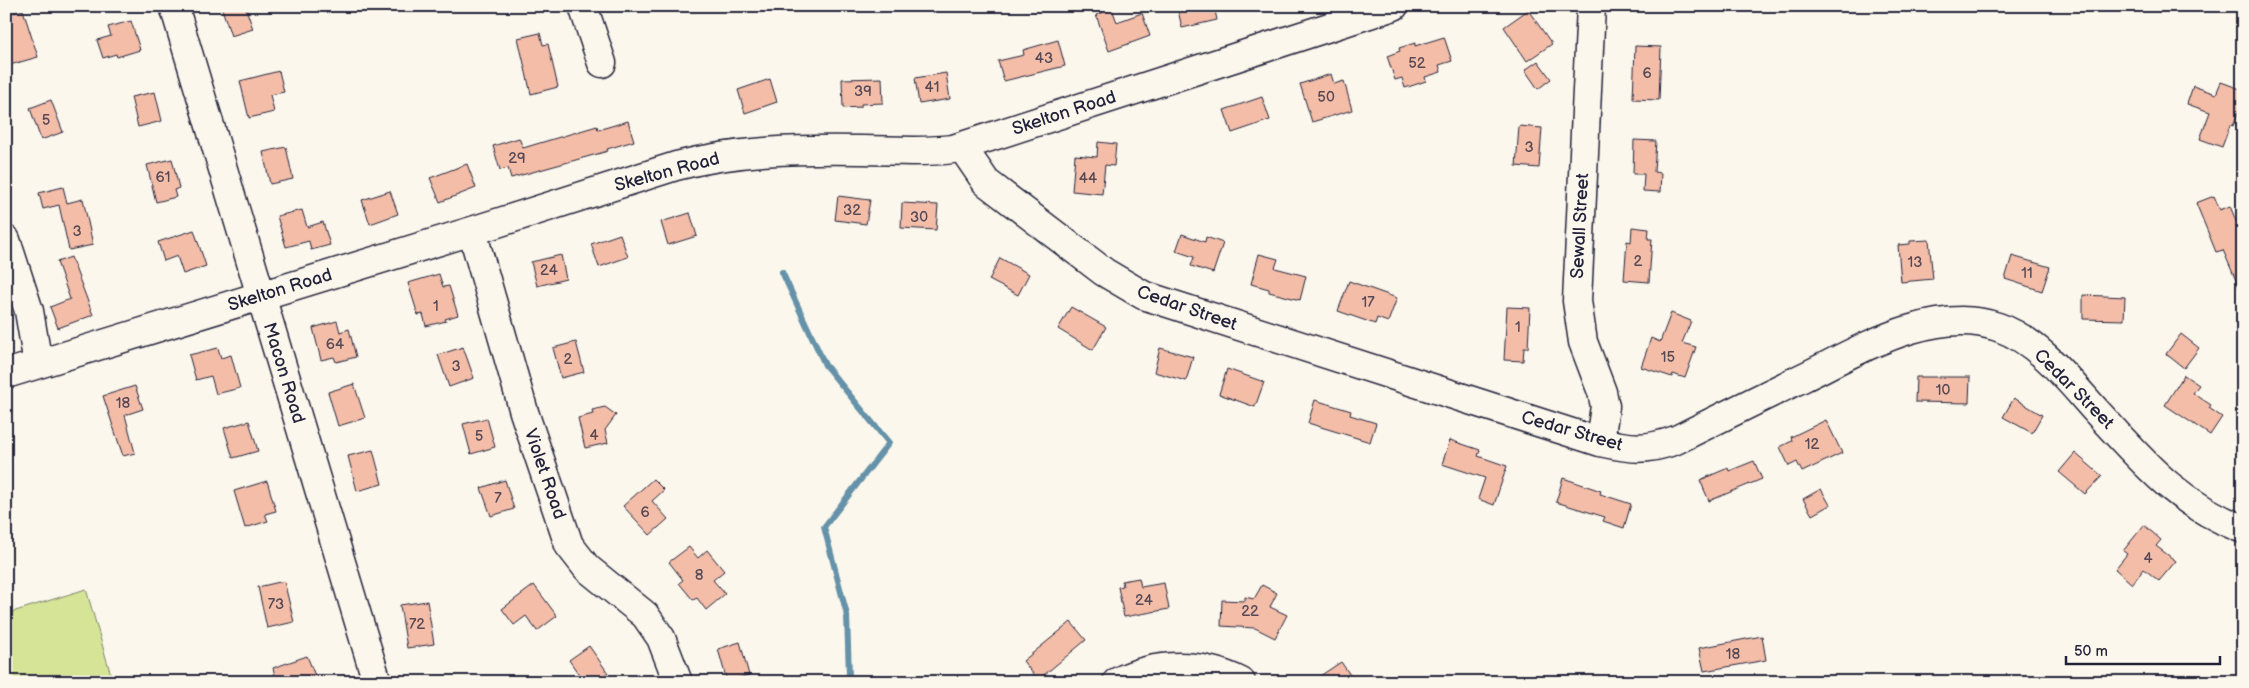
<svg xmlns="http://www.w3.org/2000/svg" width="2249" height="688" font-family="'Balsamiq Sans',sans-serif">
<style>
.green{fill:#d6e497;stroke:#7c8369}
.lines{fill:none;stroke-linecap:round;stroke-linejoin:round}
.stream{stroke:#6592a9;stroke-width:6}
.building{fill:#f4bda8;stroke:#22223b}
.minor-casing{stroke:#22223b;stroke-width:31}
.minor{stroke:#fbf7ec;stroke-width:28}
.labels{text-anchor:middle;dominant-baseline:central;stroke-width:4;stroke-linejoin:round;paint-order:stroke}
.number-label{font-size:15px;fill:#564956}
.street-label{font-size:18px;fill:#22223b;stroke:#fbf7ec}
</style>
<rect width="100%" height="100%" fill="#fbf7ec"/>
<filter id="ink" filterUnits="userSpaceOnUse"><feTurbulence type="fractalNoise" baseFrequency=".02" numOctaves="2"/><feDisplacementMap in="SourceGraphic" scale="10" xChannelSelector="R" yChannelSelector="G"/><feConvolveMatrix kernelMatrix="1 2 1 2 8 2 1 2 1" color-interpolation-filters="sRGB"/></filter>
<g filter="url(#ink)">
<path class="green" d="M86,589l27,93h-107v-68z"/>
<g class="lines">
<path class="stream" d="M782,272l43,93 64,78 -65,84 23,88 2,61 -6,6"/>
</g>
<path class="building" d="M221,6h24l8,23 -22,7z
M1177,6h37l3,14 -35,8z
M1112,9l5,13 25,-9 8,23 -41,15 -13,-36z
M23,10l15,47 -32,9v-51z
M1528,10l24,34 -25,17 -23,-34z
M131,21l9,29 -23,7 -1,-3 -13,4 -6,-18 14,-4 -3,-9z
M540,33l3,12 5,-1 10,43 -27,7 -13,-56z
M1444,37l8,24 -13,4 2,7 -16,5 1,4 -21,7 -3,-10 -7,2 -8,-24 13,-5 -1,-3 16,-5v3z
M1058,40l7,26 -61,15 -6,-20 26,-6 -1,-5z
M1635,46l26,1 -2,53 -26,-1z
M1538,61l13,18 -13,10 -13,-19z
M279,71l5,21 -14,3 4,17 -25,6 -9,-37z
M946,73l4,26 -31,5 -4,-26z
M1331,74l3,10 10,-3 8,29 -40,12 -12,-38z
M882,78l1,25 -22,1v3l-18,1 -1,-29z
M770,79l7,23 -32,11 -7,-23z
M2221,82l22,8v10l-10,26 -3,-1 -8,22 -22,-8 10,-27 -23,-8 6,-18 23,8z
M155,92l7,29 -24,6 -7,-30z
M1262,97l8,23 -38,13 -8,-23z
M51,100l12,32 -22,8 -11,-32z
M628,121l6,20 -27,8 1,2 -97,27 -3,-10 -8,2 -7,-24 26,-8 4,10 74,-22 1,4z
M1519,126l23,2 -3,40 -23,-2z
M1634,140l22,1 -2,31 7,1 -1,19 -17,-1 1,-17h-11z
M1098,142l18,2 -2,22 -9,-1 -3,29 -30,-3 3,-36 22,2z
M286,147l7,32 -23,5 -7,-32z
M172,159l7,29 -5,2 2,7 -20,5 -9,-37z
M467,164l9,24 -36,14 -10,-24z
M63,187l4,16 16,-4 10,46 -24,5 -10,-45 -16,4 -4,-16z
M390,191l8,23 -28,10 -8,-24z
M838,196l32,4 -4,24 -31,-4z
M2214,196l6,14 10,-4 6,15 7,-3v79l-20,-47 -7,2 -20,-49z
M902,203l36,2 -2,25 -35,-2z
M302,210l5,17 16,-5 7,23 -19,5 -2,-9 -23,6 -9,-31z
M690,213l7,23 -29,9 -7,-23z
M1632,227l17,2 -1,10h4l-3,43 -25,-2 3,-39 4,1z
M194,230l12,36 -23,8 -6,-18 -13,5 -6,-19z
M620,234l8,23 -29,10 -8,-23z
M1182,234l23,8 1,-5 17,6 -10,30 -22,-7 3,-9 -18,-6z
M1929,240l4,39 -32,3 -3,-37 12,-1v-3z
M1259,254l19,5 -3,9 31,8 -6,24 -31,-8v-3l-18,-5z
M561,255l5,24 -29,7 -6,-24z
M2012,256l38,11 -8,24 -37,-12z
M71,257l22,58 -35,13 -8,-21 20,-8 -13,-37z
M1000,258l29,16 -11,21 -29,-15z
M439,274l4,13 6,-1 9,29 -13,4 1,2 -20,5 -3,-12 -5,1 -10,-32z
M1349,281l48,17 -9,24 -11,-4 -2,6 -37,-13z
M2083,295l42,2 -1,23 -41,-1z
M1071,307l35,20 -13,23 -35,-21z
M1507,307l23,1 -2,40h-4l-1,13 -19,-1z
M1671,313l20,8 -9,22 14,4 -11,31 -12,-4 -1,3 -31,-10 10,-29 9,4z
M337,321l3,11 9,-3 7,28 -20,5 -2,-5 -13,3 -8,-32z
M2181,334l18,14 -15,20 -18,-14z
M576,342l8,30 -23,6 -8,-30z
M463,347l11,31 -25,9 -11,-32z
M218,348l3,10 10,-3 9,33 -24,6 -5,-18 -15,4 -7,-25z
M1160,348l33,9 -7,24 -32,-9z
M1227,369l37,13 -9,25 -36,-13z
M2184,375l15,10 -6,8 18,12 -2,3 13,9 -12,18 -45,-30z
M1916,377h54l-1,26 -54,-1z
M354,384l11,34 -27,8 -10,-34z
M135,386l8,23 -18,6 10,38 -12,3 -20,-60z
M2014,398l28,17 -10,18 -29,-16z
M1315,400l36,11 -1,4 26,8 -6,19 -62,-19z
M605,407l11,8 -11,15 3,13 -23,5 -7,-30 15,-4 -1,-4z
M487,418l8,29 -24,7 -8,-30z
M1826,420l16,33 -40,19 -5,-10 -8,4 -9,-19 12,-6 -1,-4z
M249,421l9,30 -25,7 -9,-30z
M1450,440l30,10 -2,6 29,10 -13,39 -16,-6 7,-21 -43,-14z
M373,450l9,34 -25,7 -9,-35z
M2075,453l27,23 -17,18 -26,-22z
M1754,461l8,18 -53,22 -9,-21 28,-12 1,3z
M1563,478l38,13 -1,3 31,10 -7,24 -21,-7 2,-4 -49,-15z
M653,479l11,11 -12,11 16,18 -18,16 -27,-29z
M505,480l9,29 -23,7 -10,-28z
M267,481l9,30 -11,3 3,7 -23,7 -11,-37z
M1821,489l9,16 -18,10 -9,-16z
M2144,525l17,15 -5,6 20,15 -17,20 -15,-12 -12,15 -17,-15 12,-15 -4,-3z
M689,547l9,11 9,-8 17,21 -11,9 12,14 -19,16 -9,-12 -4,2 -14,-17 4,-3 -14,-18z
M1139,578l2,9 23,-4 5,26 -45,8 -6,-30 5,-1 -1,-5z
M284,581l10,41 -27,6 -9,-41z
M534,585l23,31 -20,15 -11,-15 -12,9 -12,-16z
M1262,585l15,8 -7,14 17,8 -12,23 -20,-10 -34,-2 1,-26 23,1v-4l9,2z
M427,601l7,43 -27,4 -7,-43z
M1071,622l15,18 -48,40 -15,-19z
M1762,636l4,24 -62,11 -5,-23z
M740,642l9,33 -22,6 -9,-32z
M589,646l19,27 -5,3 4,6h-23l-15,-22z
M307,656l9,22 -10,4h-29l-4,-14z
M1341,662l14,20h-44z"/>
<g class="lines">
<g class="minor-casing">
<path id="minor" d="M174,6l203,676
M583,6l19,57
M1591,6l-14,295 6,41 19,50 3,14 -5,36
M962,147l24,35 118,90 39,23 457,147c31,7 46,9 76,-2 42,-21 84,-42 126,-62 56,-27 132,-74 196,-51 41,14 71,54 99,85 47,51 79,91 146,117
M472,231l52,181 45,133 18,23 58,47 16,23 17,44
M6,240l23,71 9,53
M6,374l466,-143 204,-65c61,-16 123,-17 186,-16 30,0 60,3 91,-1l441,-143
M1117,682c39,-20 85,-20 124,0"/>
</g>
<use href="#minor" class="minor"/>
</g>
</g>
<g class="labels">
<g class="number-label">
<text x="1044" y="58">43</text>
<text x="1417" y="63">52</text>
<text x="1647" y="73">6</text>
<text x="932" y="87">41</text>
<text x="863" y="91">39</text>
<text x="1326" y="97">50</text>
<text x="46" y="120">5</text>
<text x="1529" y="147">3</text>
<text x="517" y="158">29</text>
<text x="163" y="177">61</text>
<text x="1088" y="178">44</text>
<text x="852" y="210">32</text>
<text x="919" y="217">30</text>
<text x="77" y="231">3</text>
<text x="1638" y="261">2</text>
<text x="1915" y="262">13</text>
<text x="549" y="270">24</text>
<text x="2027" y="273">11</text>
<text x="1368" y="302">17</text>
<text x="436" y="306">1</text>
<text x="1518" y="327">1</text>
<text x="335" y="344">64</text>
<text x="1668" y="357">15</text>
<text x="568" y="359">2</text>
<text x="456" y="366">3</text>
<text x="1943" y="390">10</text>
<text x="123" y="403">18</text>
<text x="594" y="435">4</text>
<text x="479" y="436">5</text>
<text x="1812" y="444">12</text>
<text x="498" y="498">7</text>
<text x="645" y="512">6</text>
<text x="2148" y="558">4</text>
<text x="699" y="575">8</text>
<text x="1144" y="600">24</text>
<text x="276" y="604">73</text>
<text x="1250" y="611">22</text>
<text x="417" y="624">72</text>
<text x="1733" y="654">18</text>
</g>
<g class="street-label">
<text transform="translate(1064 113) rotate(-18)">Skelton Road</text>
<text transform="translate(667 172) rotate(-15)">Skelton Road</text>
<text transform="translate(1580 226) rotate(-87)">Sewall Street</text>
<text transform="translate(280 290) rotate(-17)">Skelton Road</text>
<text transform="translate(1187 308) rotate(19)">Cedar Street</text>
<text transform="translate(284 373) rotate(73)">Macon Road</text>
<text transform="translate(2074 389) rotate(45)">Cedar Street</text>
<text transform="translate(1572 431) rotate(16)">Cedar Street</text>
<text transform="translate(545 474) rotate(71)">Violet Road</text>
</g>
</g>
<rect width="2249" height="688" fill="none" stroke="#fbf7ec" stroke-width="25"/>
<rect x="12" y="12" width="2224" height="663" fill="none" stroke="#22223b" stroke-width="2" filter="url(#ink)"/>
<path d="M2066 656v8h154v-8" fill="none" stroke="#22223b" stroke-width="2.5"/>
<text x="2074" y="656" font-size="15" fill="#22223b" stroke="#fbf7ec" stroke-width="4" paint-order="stroke">50 m</text>
</svg>
